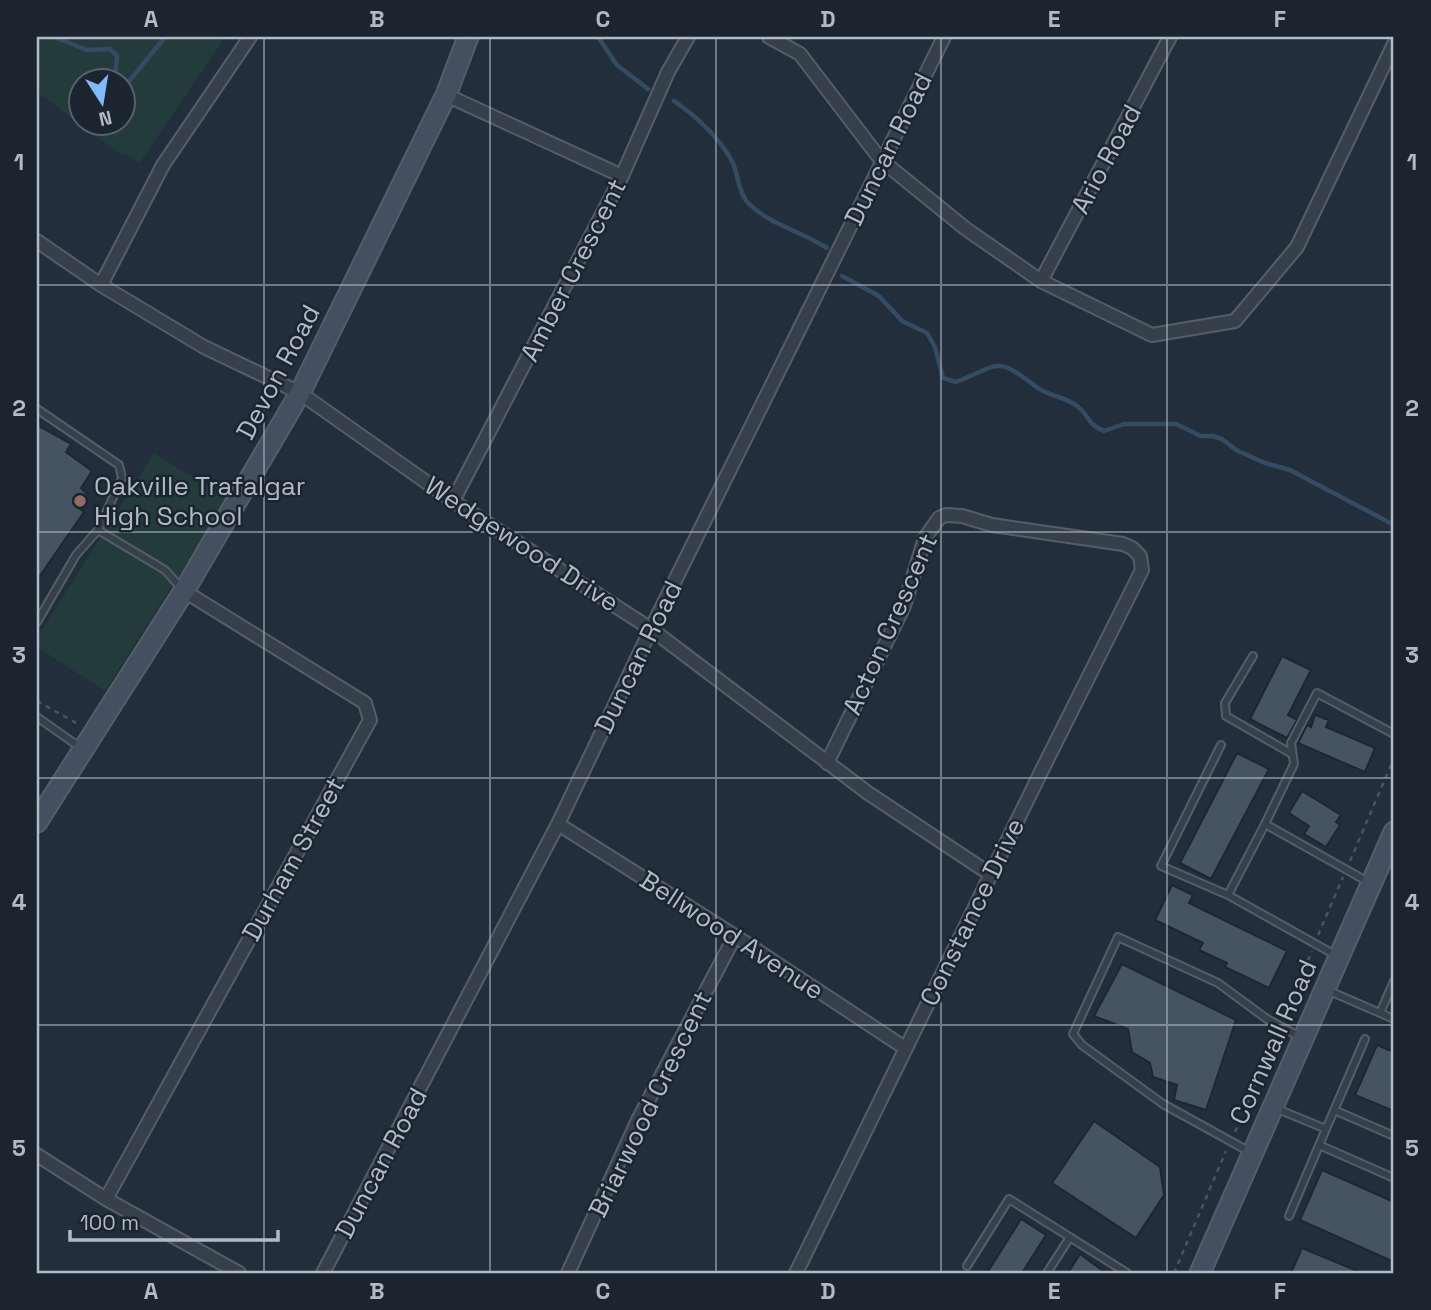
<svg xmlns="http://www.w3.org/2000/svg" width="1431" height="1310" font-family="'Space Grotesk',sans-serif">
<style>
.green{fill:#243b3c;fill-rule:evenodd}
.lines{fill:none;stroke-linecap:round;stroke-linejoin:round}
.stream{stroke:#354b63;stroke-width:4.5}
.building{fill:#465462;stroke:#1d2732;stroke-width:2}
.lane-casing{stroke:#545e69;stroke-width:10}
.street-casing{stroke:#545e69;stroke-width:16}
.secondary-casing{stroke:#545e69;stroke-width:23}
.path{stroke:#425859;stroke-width:2.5;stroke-dasharray:5 5;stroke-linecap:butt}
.lane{stroke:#36404b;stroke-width:6}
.street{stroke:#36404b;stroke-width:12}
.secondary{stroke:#444f5f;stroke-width:19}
.grid{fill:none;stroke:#b1bbc7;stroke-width:2;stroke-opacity:0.55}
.education-dot{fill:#8d6e63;stroke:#1b2530;stroke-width:2.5}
.labels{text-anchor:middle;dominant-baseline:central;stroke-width:5;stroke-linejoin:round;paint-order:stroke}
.street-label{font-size:26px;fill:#b1bbc7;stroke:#1b2530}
.poi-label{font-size:26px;fill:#b1bbc7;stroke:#1b2530;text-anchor:start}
.neatline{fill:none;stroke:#b1bbc7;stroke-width:2.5}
.grid-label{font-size:23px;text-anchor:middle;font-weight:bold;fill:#b1bbc7}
</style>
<rect width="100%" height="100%" fill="#222e3b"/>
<path class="green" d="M37,37h188l-86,127 -14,-11 -2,3 -86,-64zM80,80h42v42h-42z
M154,453l73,46 -122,192 -68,-44v-9z"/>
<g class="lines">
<path class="stream" d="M54,37l33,13 23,-1 7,7 -2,22 3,2
M598,37l19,28 31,24
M122,83l4,2 39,-48
M674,101c22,15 47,38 59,62 5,12 6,31 15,40 22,22 53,28 79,45
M842,276l37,20 23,25 25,12 8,14 8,31 13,4c47,-19 39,-26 82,6 11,8 28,9 39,18 13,9 8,17 27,25l20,-7h52l25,12h12l9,3 14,11 29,13 25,7 104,55"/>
</g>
<path class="building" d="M37,425l34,19 -5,8 26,19 -11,17 6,6 -11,12 8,6 -47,68z
M1282,656l29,14 -23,45 9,5 -10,18 -37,-19z
M1315,715l14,5 -3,7 49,21 -10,24 -67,-29 9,-18 4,2z
M1237,753l32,16 -58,110 -31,-16z
M1302,791l39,24 -5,7 4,3 -14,22 -22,-13 5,-8 -20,-13z
M1172,885l21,10 -4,8 98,48 -18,37 -44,-21 2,-4 -28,-13 4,-7 -48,-23z
M1122,964l114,56 -30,90 -32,-10 3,-15 -24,-8 -3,-14 -18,-11 -4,-23 -34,-13z
M1377,1045l17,7v59l-39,-16z
M1094,1121l66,46 4,28 -28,43 -84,-55z
M1322,1170l72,32v60l-94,-42z
M1021,1219l25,16 -24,38h-35z
M1302,1248l60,25h-71z
M1080,1254l26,19h-38z"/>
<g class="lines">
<g class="lane-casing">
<path id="lane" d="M37,409l82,56 3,13 -24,52 -22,25 -39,67
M98,530l67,40 17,19
M1253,656l-28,47 1,13 66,38
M37,717l44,31
M1221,745l-60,121 67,29
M1265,824l29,-60 -3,-21 26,-50 77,41
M1337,956l-109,-61 37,-71 105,59
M1327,990l53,23 14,-32
M1380,1013l14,6
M1275,1108l51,21 -37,87
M1334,1110l60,26
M1326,1129l39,-90
M1319,1145l75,33
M1250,1152l-87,-48 -81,-59 -9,-11 45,-97 100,46 49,36 35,19
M967,1266l42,-67 118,74
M1047,1273l23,-36"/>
</g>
<g class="street-casing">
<path id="street" d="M769,37l31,17 81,106 85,69 75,52 111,54 83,-14 62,-74 97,-203
M446,95l176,81
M37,241l64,44 103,62 96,46 153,108 198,128 217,164 122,81
M1041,281l129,-244
M101,285l62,-120 87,-128
M453,501l169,-325 46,-104 20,-35
M558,824l177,112 170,112
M37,1155l69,44 133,74
M106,1199l264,-479 -5,-17 -181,-112
M323,1273l235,-449 93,-195 293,-592
M568,1273l70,-153 97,-184
M796,1273l245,-501 101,-202 -2,-14 -8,-8 -9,-4 -131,-19 -30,-9 -16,-1 -7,3 -14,20 -21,68 -77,157"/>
</g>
<g class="secondary-casing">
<path id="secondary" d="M37,822l147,-231 116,-198 146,-298 22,-58
M1200,1273l194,-441"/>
</g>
<path class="path" d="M37,701l41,23
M1350,861l44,-103
M1318,935l25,-58
M1284,1016l28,-65
M1235,1132l41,-97
M1174,1273l52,-122"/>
<use href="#lane" class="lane"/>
<use href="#street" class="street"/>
<use href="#secondary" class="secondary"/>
</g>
<path class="grid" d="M264,37v1236M490,37v1236M716,37v1236M941,37v1236M1167,37v1236M37,285h1357M37,532h1357M37,778h1357M37,1025h1357"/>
<circle class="education-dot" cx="80" cy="501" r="7"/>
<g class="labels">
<g class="street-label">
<text transform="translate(888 149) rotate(-64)">Duncan Road</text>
<text transform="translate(1106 159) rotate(-62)">Ario Road</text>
<text transform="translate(573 270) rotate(-63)">Amber Crescent</text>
<text transform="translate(278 372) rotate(-62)">Devon Road</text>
<text transform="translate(522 544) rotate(33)">Wedgewood Drive</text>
<text transform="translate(890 624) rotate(-66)">Acton Crescent</text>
<text transform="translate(638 657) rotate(-64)">Duncan Road</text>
<text transform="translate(293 859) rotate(-61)">Durham Street</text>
<text transform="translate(972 912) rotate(-64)">Constance Drive</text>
<text transform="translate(732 935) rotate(33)">Bellwood Avenue</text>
<text transform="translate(1273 1042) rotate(-66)">Cornwall Road</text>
<text transform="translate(650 1104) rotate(-64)">Briarwood Crescent</text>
<text transform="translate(381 1163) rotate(-62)">Duncan Road</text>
</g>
<g class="poi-label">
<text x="94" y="486">Oakville Trafalgar<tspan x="94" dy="30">High School</tspan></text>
</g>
</g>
<rect width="1431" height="1310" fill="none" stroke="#1b2530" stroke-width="77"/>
<g transform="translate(102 102) rotate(168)"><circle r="33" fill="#1b2530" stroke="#57616c" stroke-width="2"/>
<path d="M0-5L12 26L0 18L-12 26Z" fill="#84b9f9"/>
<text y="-10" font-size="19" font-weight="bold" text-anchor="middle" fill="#b1bbc7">N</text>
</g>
<path d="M70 1230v10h208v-10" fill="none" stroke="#b1bbc7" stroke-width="3.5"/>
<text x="80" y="1230" font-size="21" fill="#b1bbc7" stroke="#1b2530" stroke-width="5" paint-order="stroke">100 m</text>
<rect x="38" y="38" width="1354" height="1234" class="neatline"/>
<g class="grid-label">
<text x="151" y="27">A</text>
<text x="377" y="27">B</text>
<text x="603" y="27">C</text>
<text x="828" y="27">D</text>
<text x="1054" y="27">E</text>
<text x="1280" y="27">F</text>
<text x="19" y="170">1</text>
<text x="1412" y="170">1</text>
<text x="19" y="416">2</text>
<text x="1412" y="416">2</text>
<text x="19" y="663">3</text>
<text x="1412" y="663">3</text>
<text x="19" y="910">4</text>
<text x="1412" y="910">4</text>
<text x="19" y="1156">5</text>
<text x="1412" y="1156">5</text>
<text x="151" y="1299">A</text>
<text x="377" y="1299">B</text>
<text x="603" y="1299">C</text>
<text x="828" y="1299">D</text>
<text x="1054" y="1299">E</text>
<text x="1280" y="1299">F</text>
</g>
</svg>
